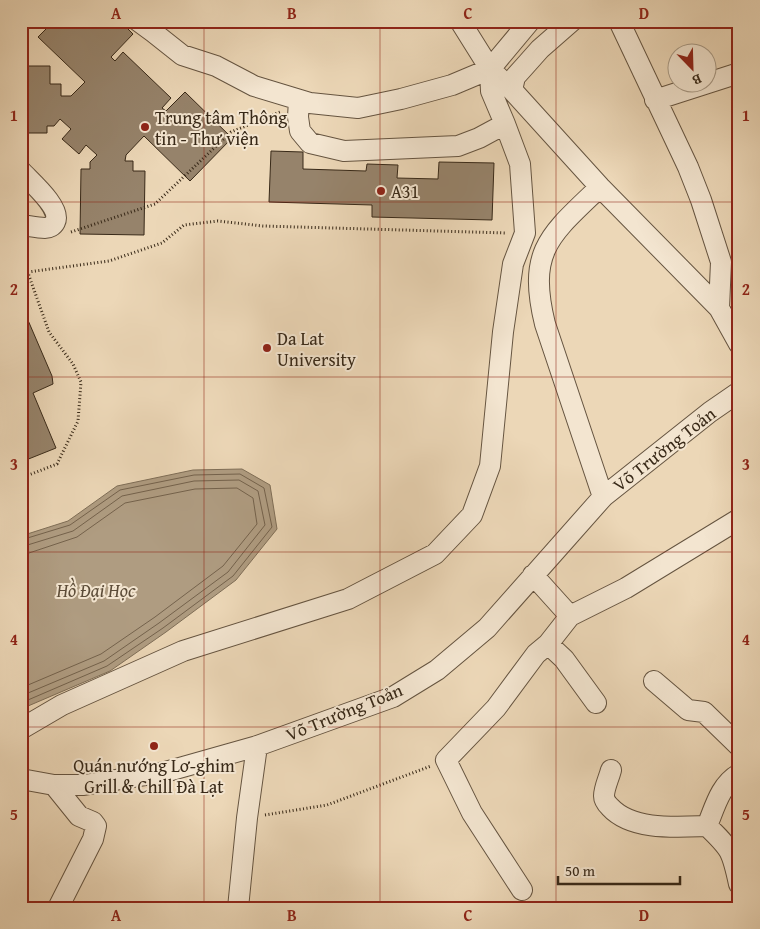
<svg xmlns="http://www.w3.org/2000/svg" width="760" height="929" font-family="'Gentium Book Plus',serif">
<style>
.water{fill:#af9c81;stroke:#7f6e57}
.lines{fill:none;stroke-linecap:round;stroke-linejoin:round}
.shore{stroke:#74624c;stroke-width:1}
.building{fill:#96836b;stroke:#382918}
.minor-casing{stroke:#655440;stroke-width:22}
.path{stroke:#382918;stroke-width:3;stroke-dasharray:1 2.5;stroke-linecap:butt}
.minor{stroke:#f3e5d0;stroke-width:20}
.grid{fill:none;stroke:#8f2418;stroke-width:1;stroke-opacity:0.55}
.poi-dot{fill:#8f2418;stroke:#f3e5d0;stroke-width:2}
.labels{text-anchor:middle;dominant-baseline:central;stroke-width:4;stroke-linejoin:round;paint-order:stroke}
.poi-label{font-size:18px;fill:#382918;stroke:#f3e5d0;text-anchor:start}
.street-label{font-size:18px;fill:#382918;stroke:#f3e5d0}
.water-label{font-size:19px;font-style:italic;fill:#5c4c38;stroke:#f3e5d0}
.neatline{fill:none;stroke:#8f2418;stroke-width:2}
.grid-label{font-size:16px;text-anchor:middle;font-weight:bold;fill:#8f2418}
</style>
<rect width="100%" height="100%" fill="#ecd7b7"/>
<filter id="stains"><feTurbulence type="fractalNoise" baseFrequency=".004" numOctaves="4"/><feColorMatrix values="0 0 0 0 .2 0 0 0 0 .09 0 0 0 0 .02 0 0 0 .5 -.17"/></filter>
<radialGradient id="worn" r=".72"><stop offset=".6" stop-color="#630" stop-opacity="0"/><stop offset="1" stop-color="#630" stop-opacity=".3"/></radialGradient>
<path class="water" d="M242,469l28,16 7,44 -41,51 -70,52 -56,39 -89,38v-173l47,-15 49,-35 76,-16z"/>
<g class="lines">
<path class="shore" d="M21,540l49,-15 50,-35 74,-15 46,-1 24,14 8,39 -39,49 -70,52 -56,38 -86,37
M21,547l52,-16 49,-35 72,-15 45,-1 19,11 7,34 -37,47 -69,51 -55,38 -83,35
M21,554l8,-1 48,-16 48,-34 70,-14 42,-1 16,10 4,26 -34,42 -68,51 -54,37 -80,34"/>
</g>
<path class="building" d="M54,21h66l13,13 -22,23 4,4 8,-9 48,46 -9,10 4,3 19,-19 47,46 -42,43 -46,-45 -18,19 -1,6h8v10h12l-1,64 -64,-1 1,-65h9v-7l7,-7 -11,-10 -7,9 -17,-15 9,-10 -11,-10 -6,7h-7v7h-26v-67h29v18h11v12h10l14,-14 -47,-45z
M271,151l32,1v17l63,2 1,-7 31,1 -1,13 41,1 1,-17 55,1 -2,57 -120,-3v-12l-103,-3z
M21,304l31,72 1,8 -20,9 23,55 -35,14z"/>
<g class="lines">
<g class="minor-casing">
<path id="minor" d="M138,21l15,11 29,23 34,11 38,20 56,17 48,5 43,-9 51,-14 38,-16 40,-48
M460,21l30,48 22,21 88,97 119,121 20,36
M619,21l69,146 13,33 20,62 -2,46
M512,90l3,-13 9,-10 16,-18 32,-28
M299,100l-1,17 2,14 10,12 34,8 114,-5 21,-8 26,-14
M655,100l84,-27
M21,171c9,10 41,37 34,51 -2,4 -6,6 -10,6 -7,0 -16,-2 -24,-3
M600,187c-50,48 -73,63 -55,137l58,173
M533,575l37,41
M548,644l16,15 32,44
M654,681l34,29 16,2 35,34
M21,729l41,-24 121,-54 165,-52 87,-45 37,-39 18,-49 13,-134 10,-68 12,-31 -5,-69 -15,-40 -14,-33 -1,-22
M611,770c-2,8 -7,18 -7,26 0,4 3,8 6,11 22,24 67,20 97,19 24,23 25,25 32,58
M21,779l33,6h30l81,-13 92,-26 136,-49 44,-27 50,-42 116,-131 107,-85 29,-20
M54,785l25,31 14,6 3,4 -3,13 -35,69
M707,826c8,-19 13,-41 32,-52
M522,890l-50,-77 -26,-53 50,-52 40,-54 12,-10 22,-28 56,-28 113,-69
M238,908l9,-90 10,-72"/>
</g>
<path class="path" d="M71,232l84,-28 76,-72 49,-20
M21,273l88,-12 53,-18 22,-18 34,-4 45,5 244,7
M21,478l36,-14 21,-43 3,-39 -8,-18 -24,-32 -21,-59
M265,815l62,-10 104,-39"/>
<use href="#minor" class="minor"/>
</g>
<path class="grid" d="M204,21v887M380,21v887M556,21v887M21,202h718M21,377h718M21,552h718M21,727h718"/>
<g class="poi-dot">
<circle cx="145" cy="127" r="5"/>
<circle cx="381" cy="191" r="5"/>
<circle cx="267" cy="348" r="5"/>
<circle cx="154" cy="746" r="5"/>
</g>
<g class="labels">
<g class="poi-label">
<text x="155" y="117">Trung tâm Thông<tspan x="155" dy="21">tin - Thư viện</tspan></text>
<text x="391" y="191">A31</text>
<text x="277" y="338">Da Lat<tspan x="277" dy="21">University</tspan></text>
<text x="154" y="765" text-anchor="middle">Quán nướng Lơ-ghim<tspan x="154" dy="21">Grill &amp; Chill Đà Lạt</tspan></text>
</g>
<g class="street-label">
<text transform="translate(664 449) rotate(-38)">Võ Trường Toản</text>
<text transform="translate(344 712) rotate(-22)">Võ Trường Toản</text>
</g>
<g class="water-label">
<text x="96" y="590">Hồ Đại Học</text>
</g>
</g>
<rect width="760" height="929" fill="none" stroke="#ecd7b7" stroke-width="55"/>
<g transform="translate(692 68) rotate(157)"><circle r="24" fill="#f3e5d0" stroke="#a89a86"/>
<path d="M0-4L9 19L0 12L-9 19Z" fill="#8f2418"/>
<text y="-8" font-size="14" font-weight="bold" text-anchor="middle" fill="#382918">B</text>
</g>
<path d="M558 876v8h122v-8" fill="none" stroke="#382918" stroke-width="2.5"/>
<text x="565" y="876" font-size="15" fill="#382918" stroke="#f3e5d0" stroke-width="4" paint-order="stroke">50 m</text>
<rect x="28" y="28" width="704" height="874" class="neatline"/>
<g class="grid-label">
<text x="116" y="19">A</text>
<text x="292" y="19">B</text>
<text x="468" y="19">C</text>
<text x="644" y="19">D</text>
<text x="14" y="121">1</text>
<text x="746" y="121">1</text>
<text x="14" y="295">2</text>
<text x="746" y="295">2</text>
<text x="14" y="470">3</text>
<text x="746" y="470">3</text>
<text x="14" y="645">4</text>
<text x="746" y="645">4</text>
<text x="14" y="820">5</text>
<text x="746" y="820">5</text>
<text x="116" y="921">A</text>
<text x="292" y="921">B</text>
<text x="468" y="921">C</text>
<text x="644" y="921">D</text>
</g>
<rect width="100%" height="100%" filter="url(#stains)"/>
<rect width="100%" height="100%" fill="url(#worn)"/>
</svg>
